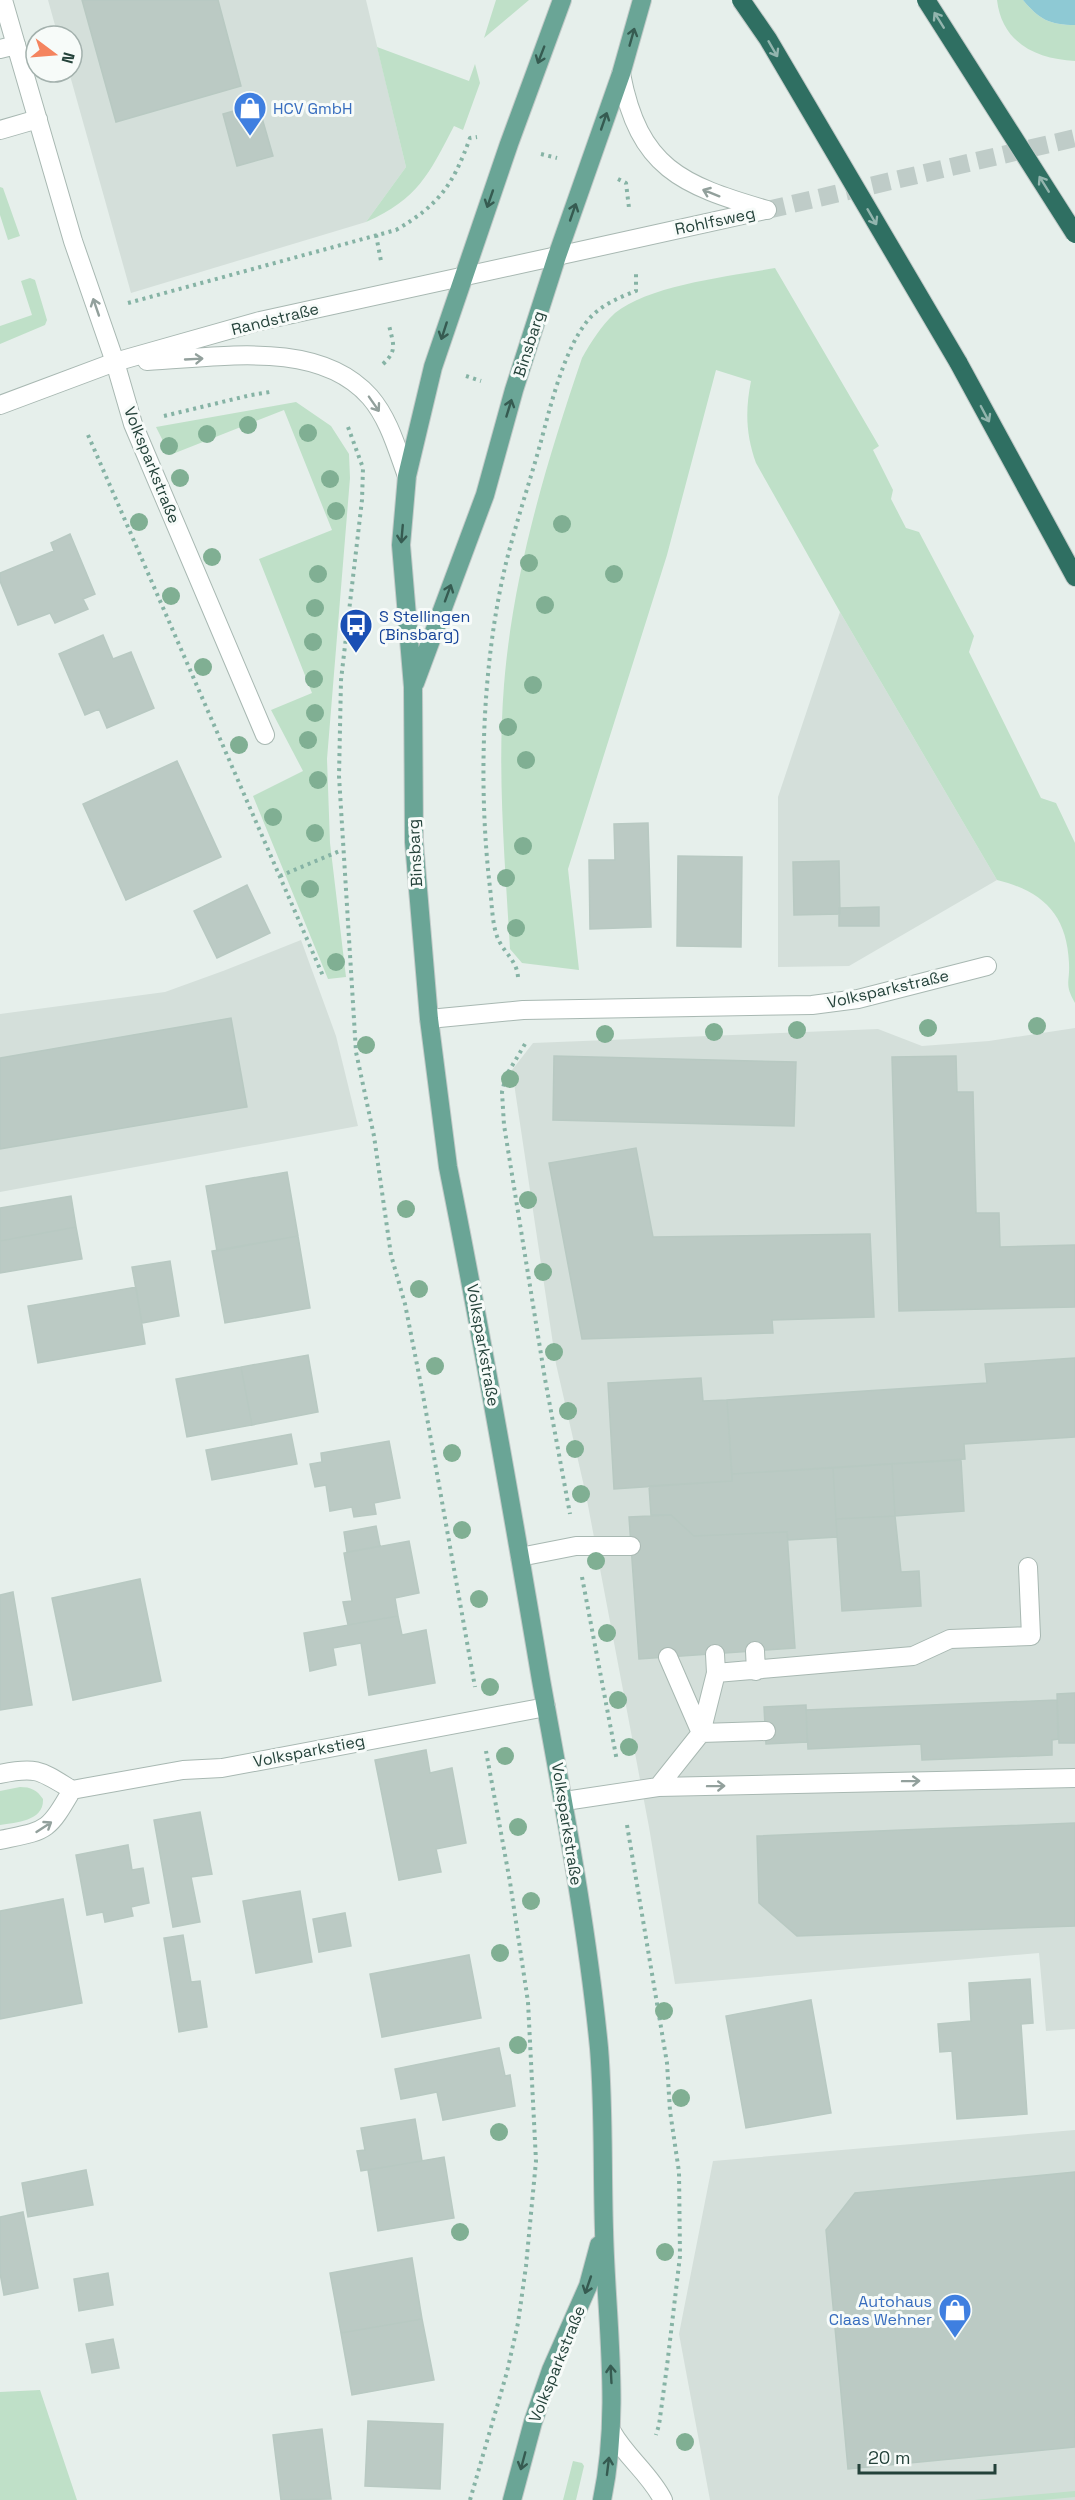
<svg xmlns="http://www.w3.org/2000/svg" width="1075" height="2500" font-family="'Space Grotesk',sans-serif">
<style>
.built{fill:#d4dfda}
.green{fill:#bfe0c8}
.water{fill:#8ec9d4}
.building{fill:#bbcac4;stroke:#b8c9c2;stroke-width:1.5}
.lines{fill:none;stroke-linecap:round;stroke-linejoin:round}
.minor-tunnel{stroke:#bfccc8;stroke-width:18;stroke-dasharray:18 9;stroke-linecap:butt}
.service-casing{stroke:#a8b8b2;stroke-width:20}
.pedestrian-casing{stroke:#a8b8b2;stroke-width:20}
.minor-casing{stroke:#a8b8b2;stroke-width:20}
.tertiary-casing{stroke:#a8b8b2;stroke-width:20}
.primary-casing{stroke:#c2cac8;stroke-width:20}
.motorway-casing{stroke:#c2cac8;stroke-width:20}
.path{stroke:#86b3a5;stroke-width:4;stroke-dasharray:3 4.5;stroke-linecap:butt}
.service{stroke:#fff;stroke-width:18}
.pedestrian{stroke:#fff;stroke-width:18}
.minor{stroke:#fff;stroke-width:18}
.tertiary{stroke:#fff;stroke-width:18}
.primary{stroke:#6aa596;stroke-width:18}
.motorway{stroke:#2f6f62;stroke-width:18}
.motorway-bridge-casing{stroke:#c2cac8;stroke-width:20;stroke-linecap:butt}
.motorway-bridge{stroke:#2f6f62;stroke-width:18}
.tree{fill:#80af93}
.oneway{stroke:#93b5ae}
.oneway2{stroke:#365b51}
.oneway3{stroke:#92a09c}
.labels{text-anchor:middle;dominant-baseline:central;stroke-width:6;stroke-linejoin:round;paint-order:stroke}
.shop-label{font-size:16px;fill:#366cbe;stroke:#f7fbf9;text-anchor:start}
.street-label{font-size:16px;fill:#24423a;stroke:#f7fbf9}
.transit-label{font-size:16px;fill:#164399;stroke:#f7fbf9;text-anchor:start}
</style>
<rect width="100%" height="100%" fill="#e6efeb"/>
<path class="built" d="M48,0h318l40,167 -40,55 -235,71 -62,-221h3v-36h-14z
M840,612l157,268 -148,86 -71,1v-170z
M301,940l35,96 22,90 -358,66v-178l165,-22 58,-21z
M1075,1028v1001l-29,2 -7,-78 -364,31 -26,-157 -63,-332 -30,-131 -44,-294 21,-27 345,-14 44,17 67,-5z
M1075,2130v370h-365l-31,-166 34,-173z"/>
<path class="green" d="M496,0h33l-45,38z
M997,0h26c16,19 26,25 52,25v36c-39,-2 -73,-18 -78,-61z
M377,47l92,34 6,-17 5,19 -17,47 -9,-4c-25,48 -36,73 -88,96l40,-55z
M0,187l3,1 17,48 -12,4 -8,-25z
M775,268l104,178 -6,4 20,40 -2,9 15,29 13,4 55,104 -5,16 72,146 15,5 19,40v160c-11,-20 -5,-19 -6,-40 -2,-49 -27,-72 -72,-83l-157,-268 -84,-149c-10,-28 -11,-52 -5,-82l-35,-11 -49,185 -99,314 11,101 -57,-7 -12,-14c-5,-88 -13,-176 -6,-264 9,-112 42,-221 78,-327 9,-16 19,-32 33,-45 34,-28 116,-37 160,-45z
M30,278l5,2 12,40 -2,5 -45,19v-18l32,-11 -11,-34z
M296,402l35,24 18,28 1,24 -23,281 3,84 16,134 -18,2 -75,-183 50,-25 -32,-61 41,-17 -53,-134 73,-29 -48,-120 -114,45 -14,-28z
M20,1787c11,0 17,3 23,12 1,22 -26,23 -43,26v-34z
M40,2390l37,110h-77v-108z
M573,2461l9,2 2,3 -8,34h-13z
M1075,2491v6l-32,3h-69z"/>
<path class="water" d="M1023,0h52v25c-26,0 -36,-6 -52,-25z"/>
<path class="building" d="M82,0h136l23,86 -125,36z
M258,104l15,52 -36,10 -14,-52z
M70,534l25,60 -12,5 5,10 -33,14 -5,-10 -32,12 -18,-44v-8l54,-22 -3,-8z
M103,635l10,24 18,-7 23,56 -47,20 -8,-19 -14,6 -26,-61z
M177,761l44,96 -95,43 -43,-96z
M648,823l3,104 -61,2 -1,-69h26l-1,-36z
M678,856l64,1 -1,90 -64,-1z
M839,861l1,53 -46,1 -1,-53z
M247,885l23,48 -53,25 -23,-47z
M879,907v19h-40v-18z
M231,1018l16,89 -247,42v-91z
M554,1056l242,6 -2,64 -241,-6z
M956,1056l1,36h16l3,121h23l1,34 75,-2v62l-176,4 -7,-254z
M636,1148l17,89 217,-3 4,83 -102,3 1,13 -191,6 -33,-176z
M287,1172l11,64 -81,15 -11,-65z
M71,1196l5,31 -76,14v-33z
M76,1227l6,32 -82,14v-32z
M298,1236l12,72 -85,15 -13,-72z
M170,1261l9,55 -37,7 -10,-56z
M136,1287l9,57 -107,19 -10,-57z
M308,1355l10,57 -66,13 -11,-58z
M1075,1358v79l-111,7 1,15 -233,15 -5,-74 260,-17 -2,-19z
M241,1367l11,58 -65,12 -11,-58z
M701,1378l2,23 24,-1 5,81 -118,8 -6,-106z
M291,1434l6,30 -85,16 -6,-30z
M389,1441l11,57 -26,5 2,11 -22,3 -2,-10 -22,4 -4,-26 -11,2 -5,-23 12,-2 -1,-9z
M961,1460l3,51 -69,5 -3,-52z
M892,1464l3,52 -59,3 -3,-51z
M833,1468l4,69 -49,3 -1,-8 -93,4 -23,-21h-20l-2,-29 83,-5v-7z
M671,1515l23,21 93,-4 8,116 -156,11 -10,-142z
M895,1516l6,56 18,-1 2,35 -79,5 -6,-92z
M376,1526l4,20 -33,6 -3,-20z
M409,1541l10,52 -24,5 3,18 -50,9 -5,-23 9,-1 -8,-48z
M140,1579l21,102 -88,19 -21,-102z
M13,1592l19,113 -32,5v-115z
M398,1616l4,19 24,-5 9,53 -66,12 -8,-52 -28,5 3,17 -26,6 -6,-38z
M1075,1693v50h-16l-2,-49z
M1057,1700l1,39 -6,1v15l-130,5 -1,-16 -113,5 -2,-39z
M806,1705l1,37 -41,2 -2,-37z
M426,1750l4,23 22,-5 14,75 -30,6 5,23 -42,8 -24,-120z
M200,1812l12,62 -21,3 9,45 -27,5 -19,-107z
M1075,1823v103l-278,10 -38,-33 -2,-67z
M128,1845l4,25 11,-2 6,35 -18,4 2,9 -28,6 -2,-10 -16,3 -11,-60z
M300,1891l12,71 -56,11 -13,-72z
M63,1899l19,104 -82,16v-108z
M345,1913l6,33 -32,6 -6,-33z
M183,1935l8,47 9,-1 7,46 -28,5 -15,-94z
M469,1955l12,63 -99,19 -12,-63z
M1030,1979l3,44 -12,1 6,90 -70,5 -5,-68 -12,1 -2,-28 33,-3 -2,-38z
M811,2000l20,113 -85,15 -20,-112z
M499,2048l6,28 5,-1 5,31 -72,14 -6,-28 -36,7 -6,-30z
M415,2119l7,42 -61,10 -4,-20 8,-1 -4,-22z
M444,2157l10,61 -76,13 -10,-61z
M86,2170l7,35 -65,12 -6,-34z
M1075,2172v275l-227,22 -22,-239 29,-37z
M23,2212l15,76 -34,7 -4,-22v-56z
M412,2258l10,61 -81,14 -11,-60z
M108,2273l5,32 -34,6 -5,-32z
M422,2319l12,61 -82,15 -11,-62z
M113,2339l6,29 -27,5 -6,-29z
M368,2421l75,3 -3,65 -75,-3z
M322,2429l9,70 -50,1 -8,-65z"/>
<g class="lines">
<path class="minor-tunnel" d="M767,210l308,-72"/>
<g class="service-casing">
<path id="service" d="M520,1557l56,-11h55
M755,1651l1,20
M668,1657l33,76 65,-2
M716,1673l197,-17 37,-17 81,-3 -3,-69
M658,1787l417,-9
M565,1801l93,-14 43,-54 15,-60 -1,-19"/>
</g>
<g class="pedestrian-casing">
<path id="pedestrian" d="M3,0l13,45"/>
</g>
<g class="minor-casing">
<path id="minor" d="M0,49l16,-4 57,196 42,121 18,62 132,311
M621,74c18,94 60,111 146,136
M0,130l38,-11
M557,256l208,-46
M429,1019l94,-9 289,-5 46,-6 129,-33
M0,1774c37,-8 41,-3 72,16l111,-20 39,-2 324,-61
M0,1840c47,-10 47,-7 72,-50
M612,2432c14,25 38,42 51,68"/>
</g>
<g class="tertiary-casing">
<path id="tertiary" d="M147,361c70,-3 171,-23 223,36 19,22 27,52 37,79
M0,405l115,-43 145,-41 297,-65"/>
</g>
<g class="primary-casing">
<path id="primary" d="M562,0l-53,144 -76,223 -26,109 -6,69 12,142 1,155 15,177 19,148c34,170 64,341 93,513 22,122 46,244 58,368 5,60 3,121 5,182 2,90 17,181 -2,270
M415,683l70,-188 29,-105 43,-134 64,-182 21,-74
M512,2500l21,-78 18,-52 37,-84 11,-41"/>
</g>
<g class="motorway-casing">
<path id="motorway" d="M958,362l117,215"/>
</g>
<path class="path" d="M541,154l16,4
M618,179l8,4 3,25
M376,235l5,26
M128,303l268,-73c43,-25 57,-45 74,-92l7,-1
M383,364c15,-14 10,-20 6,-39
M466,376l15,5
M164,416l87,-21 19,-3
M348,427l15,41 -1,32 -21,180 -2,96 17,276 18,84 17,119 14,49 18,91 52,292
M88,435l235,541
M280,876l62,-26
M518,977c-1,-15 -12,-23 -19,-36 -7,-14 -7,-37 -9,-53 -12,-102 -8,-225 16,-325 10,-40 23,-79 34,-118 10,-37 24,-97 49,-126 12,-14 31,-22 47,-28v-19
M525,1044l-19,32 -4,16 2,33 41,254 25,135
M582,1577l35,184
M627,1825l40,238 3,48 9,61 1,84 -13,110 -8,59 -3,10
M470,2500l37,-128 11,-49 8,-57 10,-105 -8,-159 -18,-120 -24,-131"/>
<use href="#service" class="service"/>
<use href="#pedestrian" class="pedestrian"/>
<use href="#minor" class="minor"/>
<use href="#tertiary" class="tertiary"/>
<use href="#primary" class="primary"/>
<use href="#motorway" class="motorway"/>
<g class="motorway-bridge-casing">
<path id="motorway-bridge" d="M741,0l27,39 190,323
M926,0l149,234"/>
</g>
<use href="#motorway-bridge" class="motorway-bridge"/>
</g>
<g class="tree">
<circle cx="248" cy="425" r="9"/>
<circle cx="308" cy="433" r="9"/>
<circle cx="207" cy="434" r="9"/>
<circle cx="169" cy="446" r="9"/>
<circle cx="180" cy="478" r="9"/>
<circle cx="330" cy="479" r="9"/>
<circle cx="336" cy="511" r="9"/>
<circle cx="139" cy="522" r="9"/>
<circle cx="562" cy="524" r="9"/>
<circle cx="212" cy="557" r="9"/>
<circle cx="529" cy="563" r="9"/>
<circle cx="318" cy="574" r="9"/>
<circle cx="614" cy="574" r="9"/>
<circle cx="171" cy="596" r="9"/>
<circle cx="545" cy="605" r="9"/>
<circle cx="315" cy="608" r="9"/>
<circle cx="313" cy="642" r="9"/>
<circle cx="203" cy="667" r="9"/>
<circle cx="314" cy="679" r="9"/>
<circle cx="533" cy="685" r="9"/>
<circle cx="315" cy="713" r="9"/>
<circle cx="508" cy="727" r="9"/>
<circle cx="308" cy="740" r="9"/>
<circle cx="239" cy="745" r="9"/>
<circle cx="526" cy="760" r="9"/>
<circle cx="318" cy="780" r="9"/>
<circle cx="273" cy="817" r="9"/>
<circle cx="315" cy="833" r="9"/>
<circle cx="523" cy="846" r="9"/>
<circle cx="506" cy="878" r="9"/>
<circle cx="310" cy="889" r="9"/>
<circle cx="516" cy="928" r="9"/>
<circle cx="336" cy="962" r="9"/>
<circle cx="1037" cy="1026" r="9"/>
<circle cx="928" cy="1028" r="9"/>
<circle cx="797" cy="1030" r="9"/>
<circle cx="714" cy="1032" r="9"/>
<circle cx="605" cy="1034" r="9"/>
<circle cx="366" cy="1045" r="9"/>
<circle cx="510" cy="1079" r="9"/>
<circle cx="528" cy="1200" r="9"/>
<circle cx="406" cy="1209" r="9"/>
<circle cx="543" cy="1272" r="9"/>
<circle cx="419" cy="1289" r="9"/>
<circle cx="554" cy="1352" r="9"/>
<circle cx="435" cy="1366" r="9"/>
<circle cx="568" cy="1411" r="9"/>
<circle cx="575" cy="1449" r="9"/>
<circle cx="452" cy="1453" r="9"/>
<circle cx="581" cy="1494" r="9"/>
<circle cx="462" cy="1530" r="9"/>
<circle cx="596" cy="1561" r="9"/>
<circle cx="479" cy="1599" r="9"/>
<circle cx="607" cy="1633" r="9"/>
<circle cx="490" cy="1687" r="9"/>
<circle cx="618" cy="1700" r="9"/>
<circle cx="629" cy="1747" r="9"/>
<circle cx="505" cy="1756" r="9"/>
<circle cx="518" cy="1827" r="9"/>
<circle cx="531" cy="1901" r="9"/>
<circle cx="500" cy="1953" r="9"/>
<circle cx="664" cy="2011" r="9"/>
<circle cx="518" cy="2045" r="9"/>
<circle cx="681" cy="2098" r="9"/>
<circle cx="499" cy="2132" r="9"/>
<circle cx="460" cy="2232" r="9"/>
<circle cx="665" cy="2252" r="9"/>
<circle cx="685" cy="2442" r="9"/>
</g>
<defs><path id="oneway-shaft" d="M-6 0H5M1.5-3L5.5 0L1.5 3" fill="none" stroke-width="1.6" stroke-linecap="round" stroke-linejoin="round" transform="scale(1.5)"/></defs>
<g class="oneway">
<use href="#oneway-shaft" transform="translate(939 20) rotate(-122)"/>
<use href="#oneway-shaft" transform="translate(773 49) rotate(60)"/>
<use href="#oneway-shaft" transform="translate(1044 184) rotate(-122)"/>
<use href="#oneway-shaft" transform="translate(872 217) rotate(60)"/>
<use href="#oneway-shaft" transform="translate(985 414) rotate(62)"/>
</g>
<g class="oneway2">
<use href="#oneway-shaft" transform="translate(632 37) rotate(-74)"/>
<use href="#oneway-shaft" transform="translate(541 55) rotate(111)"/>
<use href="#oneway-shaft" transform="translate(604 121) rotate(-71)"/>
<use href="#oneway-shaft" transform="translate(490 199) rotate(109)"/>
<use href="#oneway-shaft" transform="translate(573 212) rotate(-71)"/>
<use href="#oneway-shaft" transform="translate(444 331) rotate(108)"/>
<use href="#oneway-shaft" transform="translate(509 408) rotate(-73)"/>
<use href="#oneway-shaft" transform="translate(402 534) rotate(95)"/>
<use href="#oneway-shaft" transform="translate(448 593) rotate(-70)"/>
<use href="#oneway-shaft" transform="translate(588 2285) rotate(109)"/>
<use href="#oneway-shaft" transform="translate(611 2374) rotate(-93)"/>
<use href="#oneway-shaft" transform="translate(523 2461) rotate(105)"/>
<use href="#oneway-shaft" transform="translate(608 2466) rotate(-83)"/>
</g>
<g class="oneway3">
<use href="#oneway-shaft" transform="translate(711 193) rotate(-158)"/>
<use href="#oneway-shaft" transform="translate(96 307) rotate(-109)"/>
<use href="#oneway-shaft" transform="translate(194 359) rotate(-3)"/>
<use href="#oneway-shaft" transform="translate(374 404) rotate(55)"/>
<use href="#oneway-shaft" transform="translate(911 1781) rotate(-1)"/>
<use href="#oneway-shaft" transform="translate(716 1786) rotate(-1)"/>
<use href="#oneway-shaft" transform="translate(44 1827) rotate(-33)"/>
</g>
<defs>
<g id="shop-pin" transform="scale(1.725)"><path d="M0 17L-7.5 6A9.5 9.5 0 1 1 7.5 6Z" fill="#3f7fe0" stroke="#f7fbf9"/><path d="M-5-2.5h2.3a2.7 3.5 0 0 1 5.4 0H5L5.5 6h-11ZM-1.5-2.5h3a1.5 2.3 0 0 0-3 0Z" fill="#fff"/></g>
<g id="bus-pin" transform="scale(1.725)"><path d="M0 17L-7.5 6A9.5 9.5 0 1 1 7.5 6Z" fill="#1a4fb4" stroke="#f7fbf9"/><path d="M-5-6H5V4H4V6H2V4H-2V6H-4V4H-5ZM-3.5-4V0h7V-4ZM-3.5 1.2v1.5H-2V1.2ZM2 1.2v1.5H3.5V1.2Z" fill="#fff"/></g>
</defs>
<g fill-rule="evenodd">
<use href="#shop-pin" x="250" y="108"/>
<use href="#bus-pin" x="356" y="625"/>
<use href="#shop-pin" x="955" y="2310"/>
</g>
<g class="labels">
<g class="shop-label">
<text x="273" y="108">HCV GmbH</text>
<text x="932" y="2301" text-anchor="end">Autohaus<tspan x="932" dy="18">Claas Wehner</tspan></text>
</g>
<g class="street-label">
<text transform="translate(715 221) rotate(-12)">Rohlfsweg</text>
<text transform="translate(275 319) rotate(-14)">Randstraße</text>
<text transform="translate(529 344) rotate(-72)">Binsbarg</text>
<text transform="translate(152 465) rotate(68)">Volksparkstraße</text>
<text transform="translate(415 853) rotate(-93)">Binsbarg</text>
<text transform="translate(888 989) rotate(-13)">Volksparkstraße</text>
<text transform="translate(483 1345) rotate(80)">Volksparkstraße</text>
<text transform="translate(309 1751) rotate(-11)">Volksparkstieg</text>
<text transform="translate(567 1824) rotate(81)">Volksparkstraße</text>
<text transform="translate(557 2364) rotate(-68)">Volksparkstraße</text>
</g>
<g class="transit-label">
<text x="379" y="616">S Stellingen<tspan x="379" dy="18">(Binsbarg)</tspan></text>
</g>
</g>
<g transform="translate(54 54) rotate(106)"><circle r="28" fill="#f7fbf9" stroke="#a3b1ad" stroke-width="1.5"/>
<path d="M0-4.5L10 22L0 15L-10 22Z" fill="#f4845f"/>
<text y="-9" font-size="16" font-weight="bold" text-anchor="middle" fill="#24423a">N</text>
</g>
<path d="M859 2464v9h136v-9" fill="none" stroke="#24423a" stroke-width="3"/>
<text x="868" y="2464" font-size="18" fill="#24423a" stroke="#f7fbf9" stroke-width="4.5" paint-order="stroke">20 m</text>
</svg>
